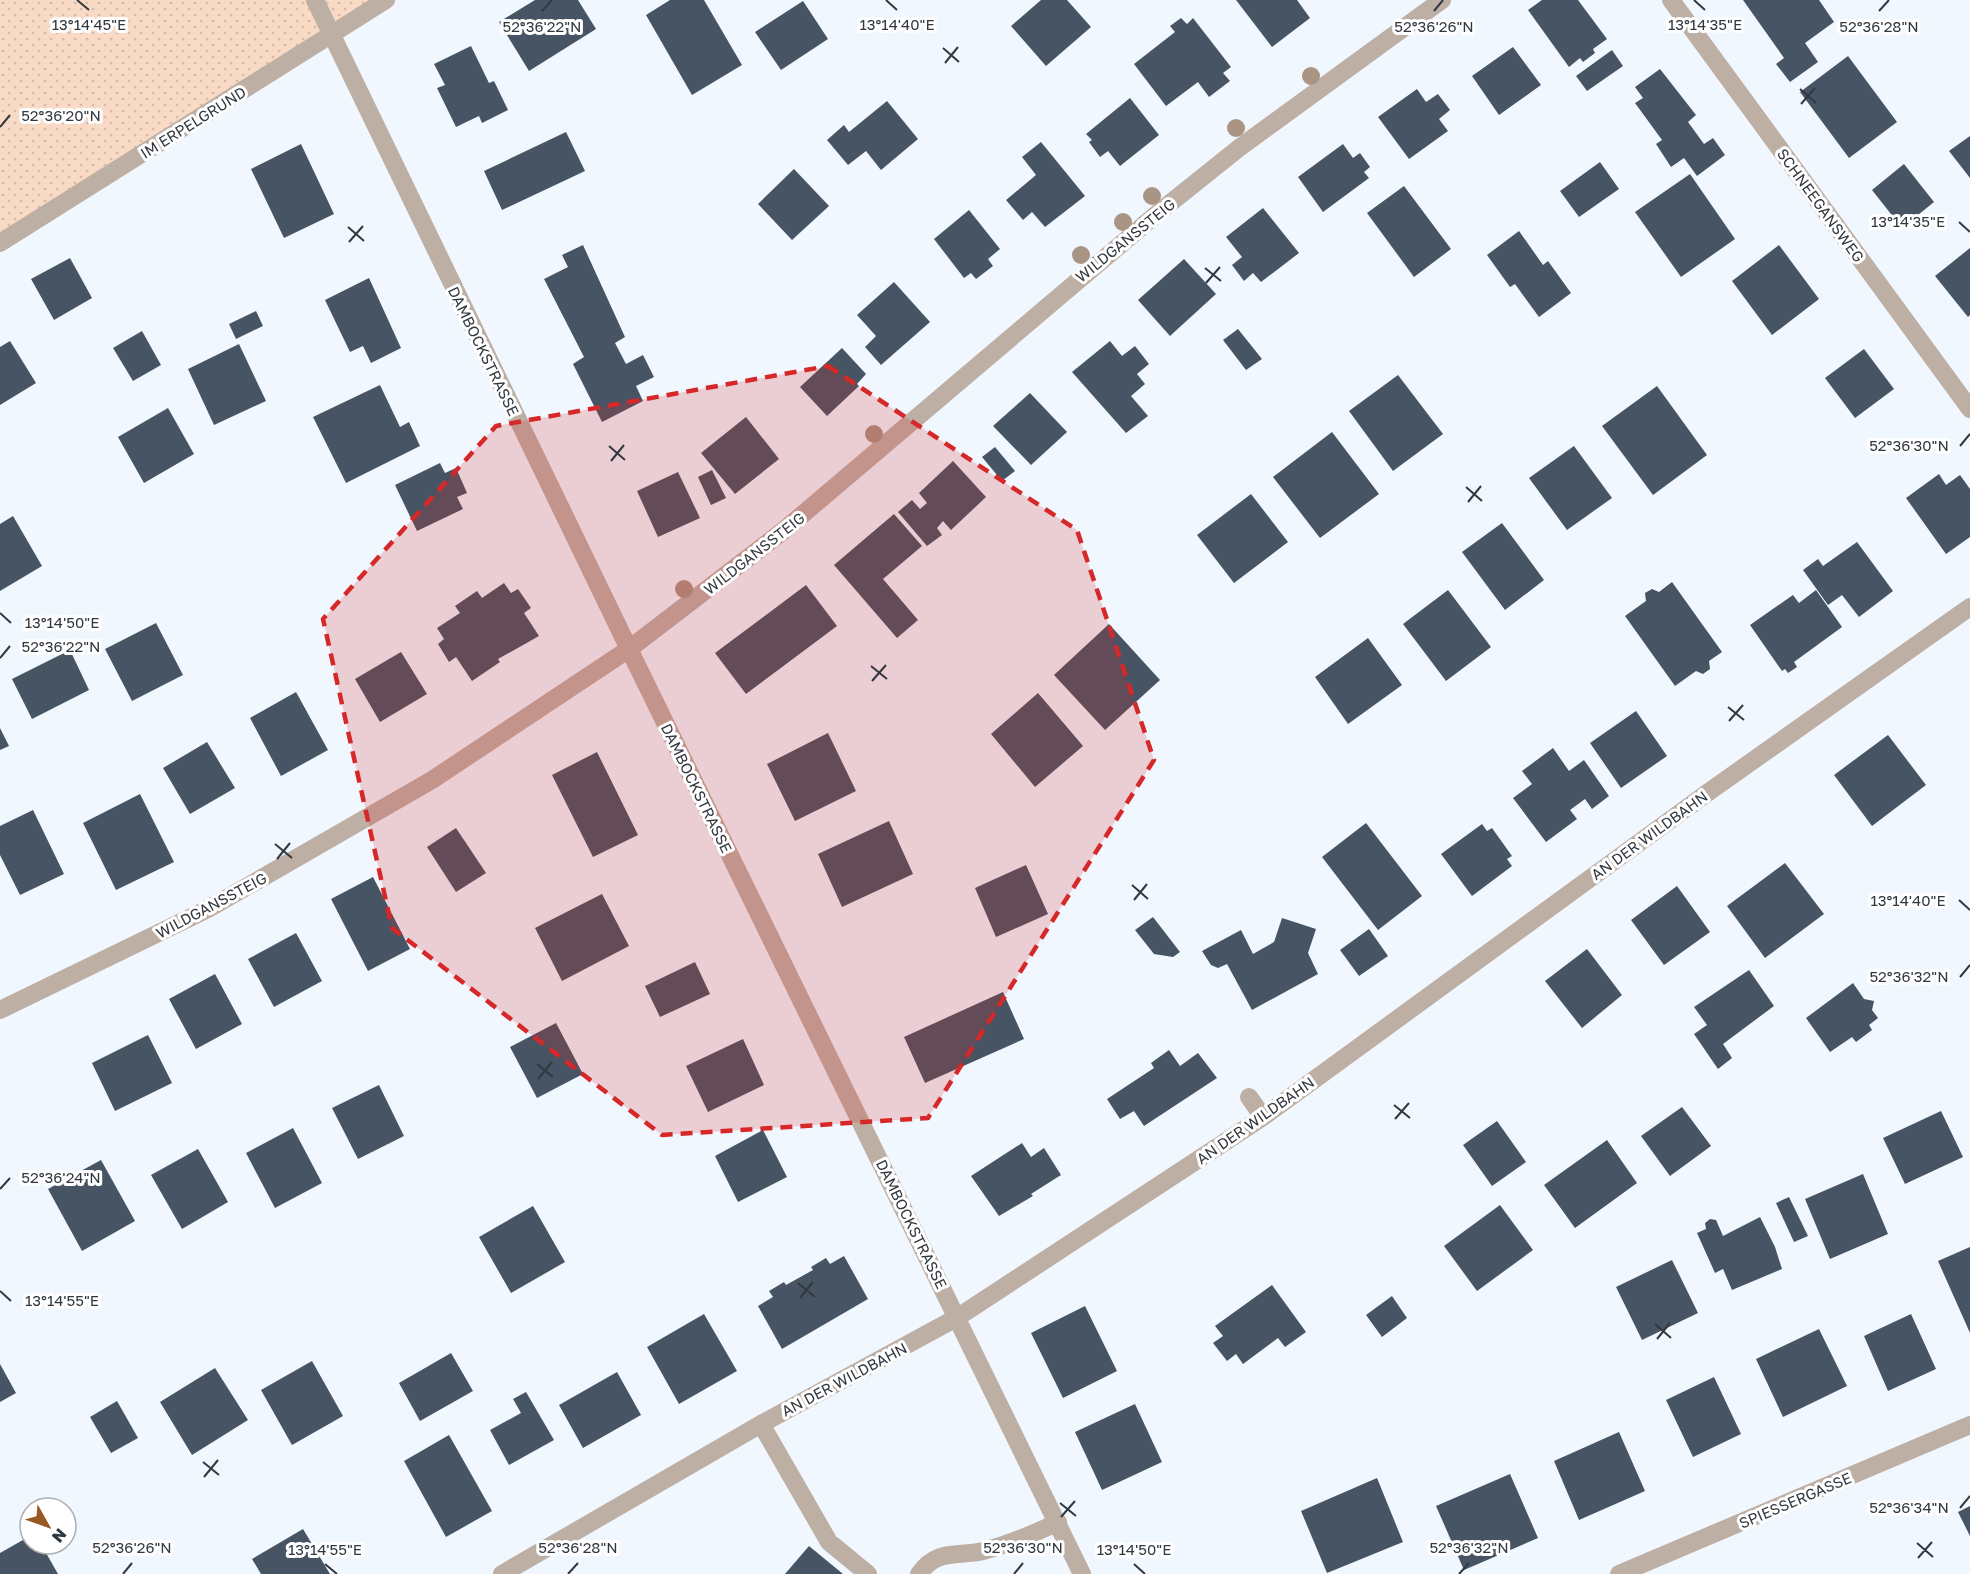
<svg xmlns="http://www.w3.org/2000/svg" width="1970" height="1574" font-family="'Golos Text',sans-serif">
<style>
.grass{fill:url(#grass-dots)}
.building{fill:#475463}
.lines{fill:none;stroke-linecap:round;stroke-linejoin:round}
.minor{stroke:#beafa4;stroke-width:18}
.tree{fill:#aa9483}
.marked{fill:#d62828;fill-opacity:0.2;stroke:#d62828;stroke-width:4.5;stroke-dasharray:12 8;stroke-linejoin:round}
.ticks{fill:none;stroke:#32383f;stroke-width:2}
.labels{text-anchor:middle;dominant-baseline:central;stroke-width:6;stroke-linejoin:round;paint-order:stroke}
.street-label{font-size:15px;fill:#32383f;stroke:#fff}
.ticks-label{font-size:15px;text-anchor:middle;fill:#32383f;stroke:#fff;stroke-width:6;stroke-linejoin:round;paint-order:stroke}
</style>
<defs>
<pattern id="grass-dots" width="8" height="8" patternUnits="userSpaceOnUse" patternTransform="scale(1.5)"><rect width="8" height="8" fill="#f8dac5"/><path d="M2 2h.1M6 6h.1" fill="none" stroke="#d5bcaa" stroke-width="1.8" stroke-linecap="round"/></pattern>
</defs>
<rect width="100%" height="100%" fill="#f1f7ff"/>
<path class="grass" d="M0,0h386l-386,243z"/>
<path class="building" d="M535,0h43l18,29 -67,42 -30,-49z
M670,0h34l38,65 -50,30 -46,-80z
M1041,0h26l24,27 -45,39 -35,-40z
M1236,0h61l13,18 -38,29z
M1542,0h36l29,39 -14,10 2,4 -12,9 -3,-4 -11,9 -41,-57z
M1743,0h76l15,22 -29,21 13,19 -28,20 -14,-18 8,-6z
M803,1l25,38 -47,31 -26,-38z
M1181,18l6,6 6,-6 38,49 -8,6 7,8 -21,16 -11,-15 -32,24 -32,-42 41,-32 -5,-6z
M471,46l18,37 5,-2 14,29 -26,13 -3,-7 -23,11 -19,-39 8,-3 -11,-21z
M1513,47l28,38 -42,30 -27,-39z
M1612,50l11,16 -36,25 -11,-15z
M1848,56l49,66 -48,36 -49,-66z
M1660,69l36,46 -8,7 16,22 9,-6 12,17 -28,21 -13,-18 -13,9 -15,-23 6,-4 -27,-37 8,-5 -8,-11z
M1417,89l9,13 12,-8 12,16 -11,9 9,12 -39,28 -31,-42z
M1130,98l29,37 -39,31 -12,-15 -8,6 -11,-15 3,-2 -6,-6z
M887,101l31,38 -37,31 -15,-19 -18,14 -21,-25 17,-15 5,7z
M566,132l19,39 -83,39 -18,-39z
M1970,136v42l-21,-27z
M1041,142l44,54 -40,31 -13,-15 -9,8 -17,-20 30,-25 -14,-18z
M301,144l33,70 -50,24 -33,-69z
M1343,144l10,14 7,-5 10,14 -6,5 5,6 -46,34 -25,-35z
M1600,162l19,27 -40,28 -19,-26z
M1904,164l30,38 -32,26 -30,-38z
M794,169l35,37 -37,34 -34,-36z
M1690,174l45,65 -54,38 -46,-65z
M1404,186l47,63 -37,28 -47,-64z
M1263,208l36,45 -38,29 -8,-9 -9,8 -12,-16 10,-8 -16,-20z
M969,210l31,39 -12,10 5,7 -17,13 -5,-6 -7,5 -30,-39z
M1519,231l24,34 5,-4 23,32 -32,24 -24,-33 -5,3 -23,-32z
M583,245l42,92 -10,6 11,21 17,-9 11,22 -18,9 7,15 -41,21 -29,-58 11,-7 -40,-78 24,-12 -6,-12z
M1779,245l40,54 -47,36 -40,-54z
M1970,248v67l-2,2 -33,-41z
M70,258l22,40 -38,22 -23,-41z
M1184,259l32,35 -46,42 -32,-36z
M369,278l32,70 -30,15 -8,-17 -13,6 -25,-52z
M894,282l36,40 -49,43 -16,-18 11,-11 -19,-21z
M256,311l7,15 -27,13 -7,-15z
M1238,329l24,30 -16,11 -23,-30z
M142,331l19,34 -28,16 -20,-33z
M10,341l26,42 -36,22v-58z
M1110,341l12,15 13,-10 14,18 -12,10 8,10 -14,12 17,20 -22,17 -54,-61z
M239,344l27,57 -52,24 -26,-56z
M842,348l24,26 -9,10 2,2 -32,30 -27,-29z
M1864,349l30,40 -39,29 -30,-40z
M1398,375l45,59 -50,37 -44,-60z
M380,385l20,42 9,-5 11,24 -74,37 -33,-66z
M1657,386l50,69 -54,40 -51,-69z
M1030,393l37,39 -36,33 -38,-39z
M168,408l26,46 -50,29 -26,-46z
M746,417l33,42 -44,35 -34,-41z
M1332,432l47,62 -59,44 -47,-61z
M1574,446l38,52 -45,32 -38,-52z
M995,447l20,24 -13,10 -20,-24z
M953,461l33,36 -35,33 -8,-9 -6,7 5,7 -15,11 -29,-34 14,-12 8,9 7,-6 -8,-10z
M440,463l5,10 11,-5 11,25 -10,4 6,12 -46,22 -22,-46z
M712,470l14,28 -15,7 -13,-28z
M678,472l22,46 -42,19 -21,-46z
M1939,474l7,11 14,-10 10,14v48l-24,17 -40,-56z
M1251,494l37,48 -54,41 -37,-48z
M894,514l28,32 -39,33 35,41 -21,18 -63,-73z
M13,516l29,50 -42,25v-67z
M1502,523l42,57 -39,30 -43,-58z
M1857,542l36,49 -34,26 -17,-22 -14,10 -25,-35 15,-11 5,7z
M1672,582l50,70 -13,9 1,8 -7,5 -7,-3 -21,15 -50,-70 21,-15 -1,-8 7,-4 7,3z
M504,583l7,10 7,-4 13,19 -7,5 15,23 -41,23 2,3 -28,19 -16,-24 -7,5 -11,-18 6,-5 -7,-11 23,-15 -5,-7 22,-15 5,7z
M806,585l31,41 -91,68 -31,-41z
M1448,590l43,57 -45,34 -43,-57z
M1816,590l26,37 -48,35 3,5 -9,6 -3,-4 -3,2 -32,-46 43,-30 6,8z
M156,623l27,52 -51,26 -27,-52z
M1109,624l51,56 -55,50 -51,-55z
M1368,638l34,47 -54,39 -33,-47z
M70,650l19,40 -57,29 -20,-40z
M401,652l26,42 -47,28 -25,-43z
M296,692l32,58 -47,26 -31,-58z
M1038,693l45,53 -48,41 -44,-53z
M1636,711l31,45 -46,32 -31,-45z
M0,728l9,18 -9,4z
M828,733l28,58 -61,30 -28,-57z
M1888,735l38,50 -54,41 -38,-51z
M207,742l28,46 -45,26 -27,-46z
M1553,748l16,23 15,-11 25,36 -17,13 -7,-10 -15,11 7,9 -31,23 -33,-44 19,-14 -10,-13z
M597,752l41,83 -45,22 -41,-82z
M140,794l34,68 -58,28 -33,-67z
M33,810l31,64 -44,21 -20,-40v-29z
M889,821l24,53 -71,33 -24,-53z
M1366,823l56,73 -44,34 -56,-73z
M1482,824l5,7 5,-3 20,28 -5,3 5,7 -40,30 -31,-42z
M456,828l30,45 -30,19 -29,-45z
M1785,863l39,51 -59,44 -38,-52z
M1026,865l22,49 -52,23 -21,-49z
M373,877l37,72 -42,22 -37,-72z
M1677,886l33,46 -46,33 -33,-45z
M602,894l27,52 -67,35 -27,-53z
M1153,917l27,35 -7,5 -19,-3 -19,-24z
M1282,918l34,11 -8,24 10,21 -66,36 -25,-46 -9,4 -7,-3 -9,-14 39,-21 12,24 21,-12z
M1369,929l19,27 -29,20 -19,-26z
M296,933l26,48 -48,26 -26,-48z
M1587,949l35,46 -40,33 -37,-47z
M695,962l15,32 -50,23 -15,-31z
M1749,970l25,36 -51,38 9,14 -14,11 -24,-35 13,-9 -13,-18z
M215,974l27,50 -46,25 -27,-50z
M1853,983l11,16 10,2 -2,9 6,8 -9,7 3,5 -16,12 -4,-5 -22,15 -24,-34z
M1003,992l21,47 -99,44 -21,-46z
M556,1023l27,51 -46,24 -27,-51z
M148,1035l24,48 -57,28 -23,-48z
M743,1039l21,46 -56,27 -22,-46z
M1169,1050l11,16 18,-13 19,25 -73,48 -10,-15 -14,8 -13,-20 47,-31 -3,-5z
M379,1085l25,51 -46,23 -26,-51z
M1682,1107l29,39 -41,30 -29,-40z
M1941,1111l22,46 -58,27 -22,-46z
M1497,1121l29,41 -34,24 -29,-41z
M293,1128l29,55 -47,25 -29,-55z
M763,1130l24,47 -49,25 -23,-46z
M1607,1140l30,43 -62,45 -31,-43z
M1022,1143l9,14 13,-9 17,27 -30,19 2,2 -34,20 -28,-40z
M198,1149l30,53 -46,27 -31,-54z
M101,1160l34,61 -53,30 -34,-62z
M1863,1174l25,60 -58,25 -25,-60z
M1789,1197l19,39 -14,6 -18,-39z
M1500,1205l33,45 -56,41 -33,-45z
M533,1206l32,56 -54,31 -32,-56z
M1760,1217l15,30 7,22 -50,21 -9,-21 -8,4 -18,-40 9,-4 -1,-6 5,-4 6,1 7,16z
M1970,1247v86l-32,-72z
M844,1256l24,43 -86,50 -24,-43 15,-9 -4,-6 15,-9 2,3 27,-15 -2,-3 15,-9 4,6z
M1672,1260l26,53 -56,27 -26,-53z
M1272,1285l34,47 -21,15 -7,-9 -35,26 -7,-10 -9,7 -14,-18 10,-7 -8,-10z
M1392,1296l15,22 -25,19 -16,-22z
M1085,1306l32,65 -54,27 -32,-65z
M704,1314l33,57 -58,33 -32,-57z
M1911,1314l25,55 -48,22 -24,-55z
M1819,1329l28,57 -64,31 -27,-58z
M451,1353l22,38 -53,30 -21,-38z
M312,1361l31,55 -51,29 -31,-55z
M0,1364l16,29 -16,9z
M215,1368l33,52 -56,35 -32,-53z
M617,1372l24,43 -58,33 -24,-43z
M1714,1377l27,57 -48,23 -27,-57z
M526,1392l28,48 -45,25 -19,-35 31,-17 -8,-14z
M117,1401l21,37 -27,15 -21,-36z
M1135,1404l27,58 -60,28 -27,-58z
M1619,1432l26,59 -66,29 -25,-59z
M449,1435l43,76 -46,26 -42,-76z
M1510,1474l28,64 -74,32 -28,-64z
M1377,1478l26,64 -76,31 -26,-62z
M1970,1506v30l-12,-24z
M303,1529l27,45h-69l-9,-15z
M30,1536v8h11l17,30h-58v-21z
M809,1546l34,28h-58z"/>
<g class="lines">
<path class="minor" d="M315,0l314,649 453,925
M1671,0l299,409
M0,243l386,-243
M0,1010l208,-101 224,-129 197,-131 154,-118 376,-319 80,-64 203,-148
M1249,1097l14,20
M761,1424l68,118 39,32
M502,1574l259,-150 197,-107 305,-200 447,-326 260,-184
M919,1574c18,-26 39,-17 64,-23 26,-7 51,-17 75,-29
M1619,1574l351,-149"/>
</g>
<g class="tree">
<circle cx="1311" cy="76" r="9"/>
<circle cx="1236" cy="128" r="9"/>
<circle cx="1152" cy="196" r="9"/>
<circle cx="1123" cy="222" r="9"/>
<circle cx="1081" cy="255" r="9"/>
<circle cx="874" cy="434" r="9"/>
<circle cx="684" cy="589" r="9"/>
</g>
<path class="marked" d="M828,366l249,164 77,230 -226,358 -266,17 -270,-207 -69,-309 173,-193z"/>
<path class="ticks" d="M77,0l12,10M886,0l11,10M1694,0l11,10M542,11l10,-11M1434,11l9,-11M1879,11l10,-11M943,48l16,14M945,63l13,-16M1800,89l16,14M1801,104l14,-16M0,127l10,-12M1959,222l11,10M348,227l16,14M349,242l14,-16M1205,268l16,13M1206,283l14,-16M609,446l16,14M1960,446l10,-12M611,461l13,-16M1466,487l16,14M1468,502l13,-16M0,613l11,10M0,658l10,-12M871,666l16,13M872,681l14,-16M1728,707l16,13M1729,721l14,-16M275,844l17,14M277,859l13,-16M1132,885l16,14M1134,900l13,-16M1959,900l11,10M1960,977l10,-12M537,1064l16,13M538,1079l14,-17M1394,1105l16,13M1395,1119l14,-16M0,1189l10,-11M798,1283l17,14M0,1291l11,10M800,1298l13,-16M1655,1324l16,14M1657,1339l13,-16M203,1462l16,13M204,1477l14,-17M1060,1503l16,13M1960,1508l10,-12M1061,1517l14,-16M1917,1543l16,14M1918,1558l14,-16M325,1564l12,10M1134,1564l11,10M123,1574l9,-11M568,1574l10,-11M1014,1574l9,-11M1459,1574l10,-11"/>
<g class="labels">
<g class="street-label">
<text transform="translate(193 122) rotate(-32)">IM ERPELGRUND</text>
<text transform="translate(1821 205) rotate(54)">SCHNEEGANSWEG</text>
<text transform="translate(1125 240) rotate(-39)">WILDGANSSTEIG</text>
<text transform="translate(484 351) rotate(64)">DAMBOCKSTRASSE</text>
<text transform="translate(754 553) rotate(-38)">WILDGANSSTEIG</text>
<text transform="translate(697 788) rotate(64)">DAMBOCKSTRASSE</text>
<text transform="translate(1649 835) rotate(-36)">AN DER WILDBAHN</text>
<text transform="translate(211 905) rotate(-28)">WILDGANSSTEIG</text>
<text transform="translate(1255 1120) rotate(-35)">AN DER WILDBAHN</text>
<text transform="translate(912 1224) rotate(64)">DAMBOCKSTRASSE</text>
<text transform="translate(844 1379) rotate(-28)">AN DER WILDBAHN</text>
<text transform="translate(1795 1500) rotate(-23)">SPIESSERGASSE</text>
</g>
</g>
<g class="ticks-label">
<text x="897" y="30">13°14'40"E</text>
<text x="89" y="30">13°14'45"E</text>
<text x="1705" y="30">13°14'35"E</text>
<text x="542" y="32">52°36'22"N</text>
<text x="1434" y="32">52°36'26"N</text>
<text x="1879" y="32">52°36'28"N</text>
<text x="61" y="121">52°36'20"N</text>
<text x="1908" y="227">13°14'35"E</text>
<text x="1909" y="451">52°36'30"N</text>
<text x="62" y="628">13°14'50"E</text>
<text x="61" y="652">52°36'22"N</text>
<text x="1908" y="906">13°14'40"E</text>
<text x="1909" y="982">52°36'32"N</text>
<text x="61" y="1183">52°36'24"N</text>
<text x="62" y="1306">13°14'55"E</text>
<text x="1909" y="1513">52°36'34"N</text>
<text x="132" y="1553">52°36'26"N</text>
<text x="578" y="1553">52°36'28"N</text>
<text x="1023" y="1553">52°36'30"N</text>
<text x="1469" y="1553">52°36'32"N</text>
<text x="325" y="1555">13°14'55"E</text>
<text x="1134" y="1555">13°14'50"E</text>
</g>
<g transform="translate(48 1526) rotate(130)"><circle r="28" fill="#ffffff" stroke="#adafb2" stroke-width="1.5"/>
<path d="M0-4.5L10 22L0 15L-10 22Z" fill="#985822"/>
<text y="-9" font-size="16" font-weight="bold" text-anchor="middle" fill="#32383f">N</text>
</g>
</svg>
